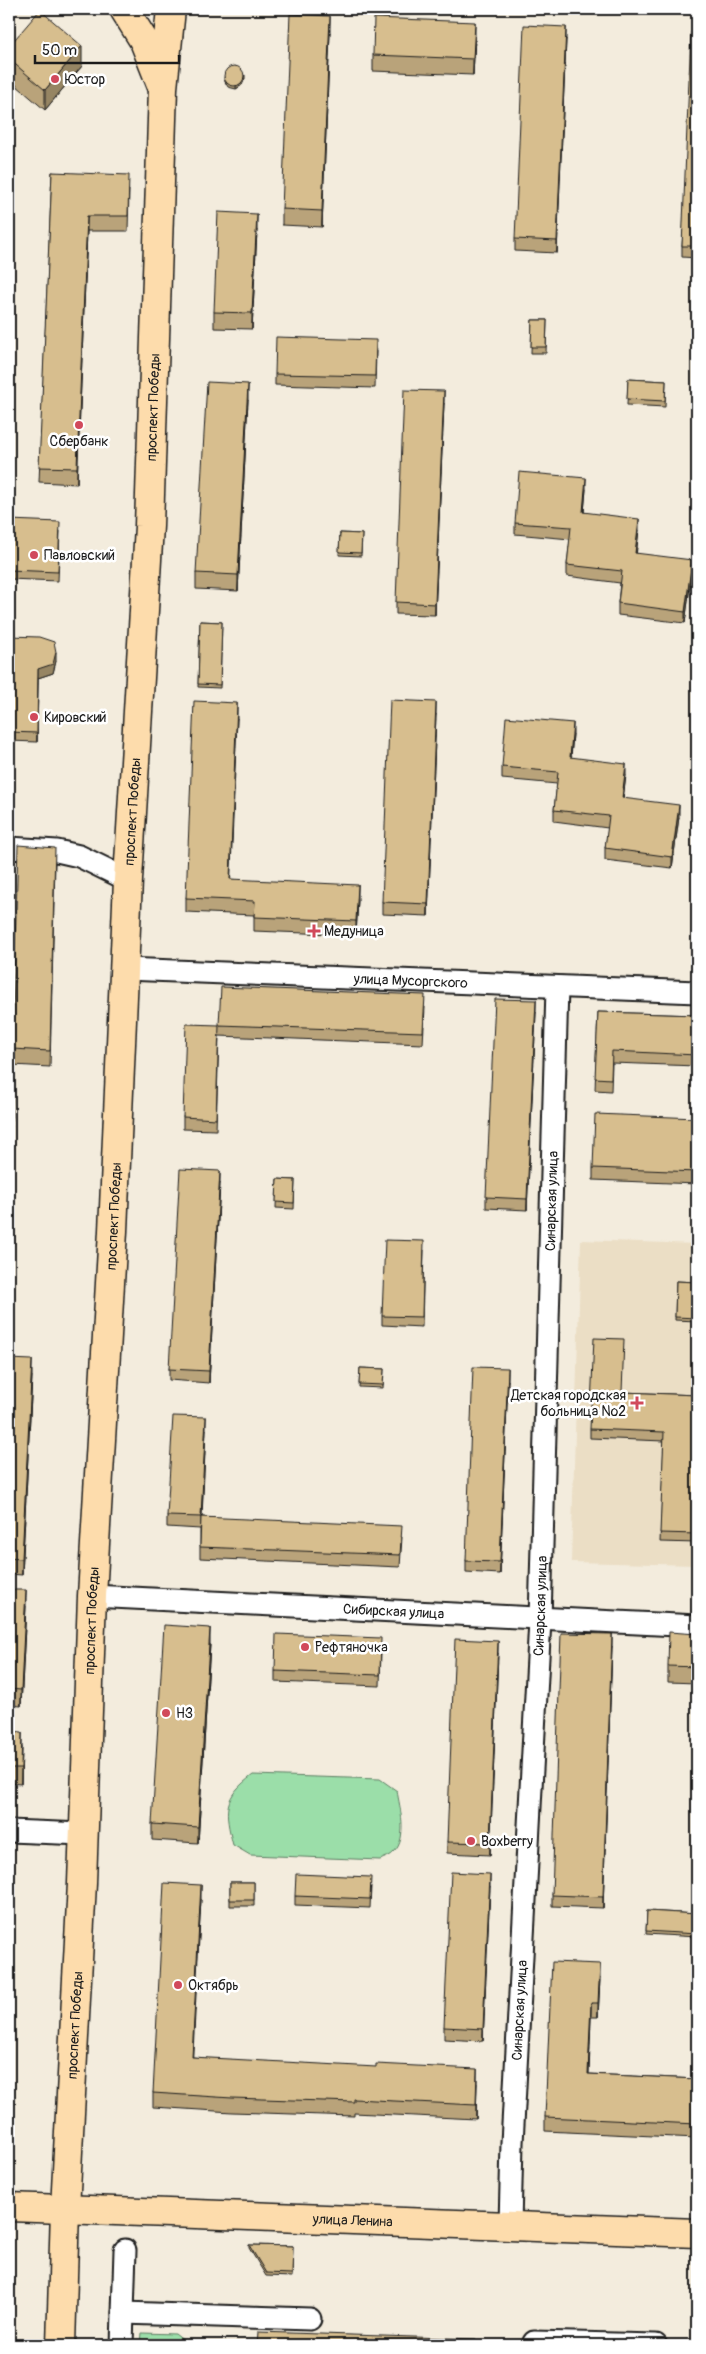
<svg xmlns="http://www.w3.org/2000/svg" width="706" height="2354" font-family="Pangolin,sans-serif">
<style>
.built{fill:#ebdec5}
.grass{fill:url(#grass-tufts);stroke:#5c7d62}
.pitch{fill:#9bdea9;stroke:#5c7d62}
.lines{fill:none;stroke-linecap:round;stroke-linejoin:round}
.minor-casing{stroke:#1c1c1c;stroke-width:25}
.major-casing{stroke:#1c1c1c;stroke-width:31}
.minor{stroke:#fff;stroke-width:21}
.major{stroke:#fddcac;stroke-width:28}
.wall{fill:#b9a37a;stroke:#1c1c1c}
.shaded-wall{fill:#968563;stroke:#1c1c1c}
.building{fill:#d7be8e;stroke:#1c1c1c}
.poi-dot{fill:#d1495b;stroke:#fff;stroke-width:2}
.labels{text-anchor:middle;dominant-baseline:central;stroke-width:5;stroke-linejoin:round;paint-order:stroke}
.poi-label{font-size:14px;fill:#1c1c1c;stroke:#fff;text-anchor:start}
.street-label{font-size:14px;fill:#1c1c1c;stroke:#fff}
</style>
<defs>
<pattern id="grass-tufts" width="24" height="20" patternUnits="userSpaceOnUse" patternTransform="scale(1.25)"><rect width="24" height="20" fill="#9bdea9"/><path d="M3 7l-1-3M5 7V3M7 7l1-3M15 17l-1-3M17 17v-4M19 17l1-3" fill="none" stroke="#85be91"/></pattern>
</defs>
<rect width="100%" height="100%" fill="#f3ecdd"/>
<filter id="ink" filterUnits="userSpaceOnUse"><feTurbulence type="fractalNoise" baseFrequency=".02" numOctaves="2"/><feDisplacementMap in="SourceGraphic" scale="10" xChannelSelector="R" yChannelSelector="G"/><feConvolveMatrix kernelMatrix="1 2 1 2 8 2 1 2 1" color-interpolation-filters="sRGB"/></filter>
<g filter="url(#ink)">
<path class="built" d="M581,1240l116,4v321l-126,-3z"/>
<path class="grass" d="M142,2333l33,1 14,11h-48z"/>
<path class="pitch" d="M253,1775l127,4 17,12c3,17 11,47 -3,61 -3,4 -10,6 -14,8l-130,-5 -17,-10c-9,-35 -10,-48 20,-70z"/>
<g class="lines">
<g class="minor-casing">
<g id="minor">
<path d="M9,848l48,3 22,5 49,24"/>
<path id="s1" d="M125,969l572,23"/>
<path id="s2" d="M92,1596l605,30"/>
<path d="M9,1831l74,3"/>
<path id="s3" d="M510,2225l2,-82 28,-523 17,-633"/>
<path d="M123,2313l187,6"/>
<path d="M534,2342l122,3"/>
<path d="M122,2345l3,-95"/>
</g>
</g>
<g class="major-casing">
<g id="major">
<path d="M124,9l20,32 17,43"/>
<path id="s4" d="M9,2207l688,26"/>
<path id="s5" d="M61,2345l4,-136 17,-326 10,-287 21,-365 15,-351 21,-354 14,-438 8,-79"/>
</g>
</g>
<use href="#minor" class="minor"/>
<use href="#major" class="major"/>
</g>
<path class="wall" d="M330,32l-8,195 -40,-2v-16z
M697,33v225l-15,-1v-11z
M475,38l-2,37 -100,-4v-16z
M566,39l-9,214 -42,-2v-12z
M9,46l73,20 -37,44 -36,-31z
M224,77l21,1 -3,7 -6,4 -8,-2 -4,-7z
M52,172l77,18 -1,41h-41l-10,253 -38,-2z
M257,230l-5,99 -38,-1v-16z
M532,320h15l-1,33h-15z
M376,351l-1,37 -100,-3v-11z
M628,379l38,2 -1,26 -38,-2z
M248,400l-10,191 -42,-2v-16z
M444,403l-9,212 -39,-1v-12z
M586,489l-2,23 55,18 -3,23 56,19 -7,51 -67,-8v-12l2,-20 -53,-7v-11l3,-26 -55,-5v-11z
M9,520l51,11 -2,50 -49,-2z
M340,533l22,1 -1,22 -22,-1z
M200,621l22,1 -2,66 -22,-1z
M9,636l47,25 -3,12 -15,5 -1,64 -28,-1z
M436,714l-8,202 -46,-2v-12z
M237,718l-7,161 128,20 -2,36 -102,-4v-16l-68,-3v-14z
M573,734l-2,23 55,18 -3,23 56,19 -7,51 -67,-8v-12l3,-20 -54,-7v-11l3,-26 -55,-5v-12z
M55,863l-5,204 -38,-2v-16z
M425,1007l-2,37 -204,-8 -3,94 -33,-1v-12l36,-92z
M536,1012l-9,198 -41,-2v-11z
M598,1012l99,3v51l-85,-3 -1,28 -16,-1z
M697,1118v88h-1l1,-22 -104,-4v-12z
M277,1179l18,1 -1,29 -18,-1z
M220,1183l-11,200 -40,-3v-11z
M424,1250l-2,77 -40,-2v-9z
M676,1281l21,1v39l-22,-1z
M9,1359l23,17 -10,199 -13,-1z
M360,1368l24,1 -1,19 -24,-1z
M508,1380l-8,194 -34,-2v-11z
M622,1392l75,3v148l-37,-1 4,-101 -74,-3v-9z
M206,1429l-4,88 200,20 -2,30 -200,-9v-29l-33,-2v-11z
M9,1590l17,16 -5,100 -12,-1z
M697,1634v49l-29,-1v-16z
M210,1644l-12,199 -46,-3v-16z
M612,1646l-9,262 -51,-2v-11z
M381,1650l-1,36 -105,-4v-11z
M498,1653l-8,202 -43,-2v-11z
M9,1731l13,16 -1,37 -12,-1z
M230,1882h24v24h-24z
M371,1886l-1,22 -75,-3v-9z
M490,1886l-7,155 -39,-2v-12z
M201,1899l-9,158 285,26 -1,36 -122,-6v3l-122,-4 -79,-5v-14z
M647,1911l50,3v23l-51,-3z
M600,1978l-2,39h-7l-2,57 108,5v59l-152,-7v-14z
M249,2245l44,1 -1,31 -26,-1 -17,-28z"/>
<path class="shaded-wall" d="M330,16v16l-8,195v-16z
M475,22v16l-2,37v-16z
M566,27v12l-9,214v-12z
M82,46v20l-37,44v-20z
M245,75v3l-3,7 -6,4v-3z
M257,214v16l-5,99v-16z
M87,216v15l-10,253v-16z
M248,384v16l-10,191v-16z
M444,391v12l-9,212v-11z
M586,478v11l-3,35v-12z
M639,519v11l-4,35v-12z
M692,560v12l-7,51v-11z
M56,652v9l-3,12 -15,5 -1,64 1,-73z
M436,702v12l-8,202v-12z
M237,703v15l-7,176v-15z
M573,723v11l-3,34v-11z
M626,764v11l-4,34v-11z
M679,805v12l-7,51v-11z
M358,885v14l-2,36v-14z
M536,1000v12l-9,198v-11z
M13,1069v16l-4,74v-16z
M220,1171v12l-11,200v-12z
M32,1360v16l-10,199v-16z
M508,1368v12l-8,194v-12z
M206,1417v12l-5,100v-12z
M26,1590v16l-5,100v-16z
M210,1628v16l-12,199v-16z
M612,1634v12l-9,262v-11z
M498,1641v12l-8,202v-12z
M22,1732v15l-1,37v-16z
M490,1874v12l-7,155v-12z
M201,1885v14l-9,172v-14z
M600,1964v14l-2,39v-14z
M591,2003v14l-3,72v-15z
M477,2069v14l-1,36v-14z"/>
<path class="building" d="M40,10l42,36 -37,44 -36,-31v-13z
M290,14l40,2 -8,195 -40,-2z
M374,18l101,4 -2,37 -100,-4z
M524,25l42,2 -9,214 -42,-2z
M691,32l6,1v213h-15z
M224 76a10 10 0 1 1 20 0a10 10 0 1 1-20 0Z
M52,172l77,3 -1,41h-41l-10,252 -38,-1z
M218,212l39,2 -5,99 -38,-1z
M532,320h15l-1,27h-15z
M276,337l100,3 -1,36 -100,-2z
M628,379l38,2 -1,20 -38,-2z
M207,382l41,2 -10,191 -42,-2z
M404,390l40,1 -9,213 -39,-2z
M519,472l67,6 -3,34 56,7 -4,34 57,7 -7,52 -67,-9 4,-32 -55,-6 4,-38 -56,-4z
M9,520l51,2 -2,50 -49,-2z
M340,533l22,1 -1,19 -22,-1z
M200,621l22,1 -2,63 -22,-1z
M9,636l30,1 15,5 2,10 -3,12 -15,5 -1,64 -28,-1z
M390,700l46,2 -8,202 -46,-2z
M194,701l43,2 -7,176 128,6 -2,36 -102,-4 1,-16 -69,-3z
M506,717l67,6 -3,34 56,7 -4,34 57,7 -7,52 -67,-9 4,-32 -55,-6 4,-38 -56,-5z
M18,845l37,3 -5,203 -38,-2z
M221,987l204,8 -2,37 -204,-7z
M495,999l41,1 -9,199 -41,-2z
M598,1012l99,3v40l-85,-4 -1,28 -16,-1z
M186,1024l33,1 -3,94 -33,-2z
M9,1068l4,1 -4,74z
M595,1114l102,4v77h-1l1,-23 -104,-4z
M180,1169l40,2 -11,200 -40,-2z
M277,1179l18,1 -1,23 -18,-1z
M385,1240l39,1 -2,76 -40,-1z
M676,1281l21,1v36l-22,-1z
M594,1338l30,1 -2,53 75,3v139l-37,-1 4,-101 -74,-3z
M9,1359l23,1 -10,199 -13,-1z
M473,1367l35,1 -8,194 -34,-1z
M360,1368l24,1 -1,16 -24,-1z
M173,1416l33,1 -5,100 -34,-1z
M201,1517l201,9 -2,29 -200,-8z
M9,1590h17l-5,100 -12,-1z
M164,1625l46,3 -12,199 -46,-3z
M669,1632l28,2v33l-29,-1z
M561,1633l51,1 -9,263 -51,-2z
M276,1634l105,4 -1,37 -105,-4z
M455,1639l43,2 -8,202 -43,-1z
M9,1731l13,1 -1,36h-12z
M451,1872l39,2 -7,155 -39,-2z
M296,1874l75,3 -1,22 -75,-3z
M230,1882h24v18h-24z
M164,1883l37,2 -9,172 184,10v-3l101,5 -1,36 -122,-6v3l-122,-4 -79,-5z
M647,1911l50,3v20l-51,-3z
M552,1962l48,2 -2,39h-7l-3,71 109,5v45l-152,-7z
M249,2245l44,1 -1,28 -26,-1z
M258,2332l218,7v6h-219z"/>
</g>
<g class="poi-dot">
<circle cx="55" cy="79" r="5"/>
<circle cx="79" cy="425" r="5"/>
<circle cx="34" cy="555" r="5"/>
<circle cx="34" cy="717" r="5"/>
<path d="M311.5 923.5h5v5h5v5h-5v5h-5v-5h-5v-5h5z"/>
<path d="M634.5 1395.5h5v5h5v5h-5v5h-5v-5h-5v-5h5z"/>
<circle cx="305" cy="1647" r="5"/>
<circle cx="166" cy="1713" r="5"/>
<circle cx="471" cy="1841" r="5"/>
<circle cx="178" cy="1985" r="5"/>
</g>
<g class="labels">
<g class="poi-label">
<text x="65" y="79">Юстор</text>
<text x="79" y="441" text-anchor="middle">Сбербанк</text>
<text x="44" y="555">Павловский</text>
<text x="44" y="717">Кировский</text>
<text x="324" y="931">Медуница</text>
<text x="626" y="1395" text-anchor="end">Детская городская<tspan x="626" dy="16">больница №2</tspan></text>
<text x="315" y="1647">Рефтяночка</text>
<text x="176" y="1713">НЗ</text>
<text x="481" y="1841">Boxberry</text>
<text x="188" y="1985">Октябрь</text>
</g>
<g class="street-label">
<text stroke="none"><textPath href="#s5" startOffset="1940">проспект Победы</textPath></text>
<text stroke="none"><textPath href="#s5" startOffset="1535">проспект Победы</textPath></text>
<text stroke="none"><textPath href="#s1" startOffset="286">улица Мусоргского</textPath></text>
<text stroke="none"><textPath href="#s3" startOffset="1025">Синарская улица</textPath></text>
<text stroke="none"><textPath href="#s5" startOffset="1130">проспект Победы</textPath></text>
<text stroke="none"><textPath href="#s3" startOffset="620">Синарская улица</textPath></text>
<text stroke="none"><textPath href="#s2" startOffset="302">Сибирская улица</textPath></text>
<text stroke="none"><textPath href="#s5" startOffset="725">проспект Победы</textPath></text>
<text stroke="none"><textPath href="#s3" startOffset="215">Синарская улица</textPath></text>
<text stroke="none"><textPath href="#s5" startOffset="320">проспект Победы</textPath></text>
<text stroke="none"><textPath href="#s4" startOffset="344">улица Ленина</textPath></text>
</g>
</g>
<rect width="706" height="2354" fill="none" stroke="#fff" stroke-width="30"/>
<rect x="15" y="15" width="676" height="2324" fill="none" stroke="#1c1c1c" stroke-width="2" filter="url(#ink)"/>
<path d="M35 55v8h144v-8" fill="none" stroke="#1c1c1c" stroke-width="2.5"/>
<text x="42" y="55" font-size="15" fill="#1c1c1c" stroke="#ffffff" stroke-width="4" paint-order="stroke">50 m</text>
</svg>
